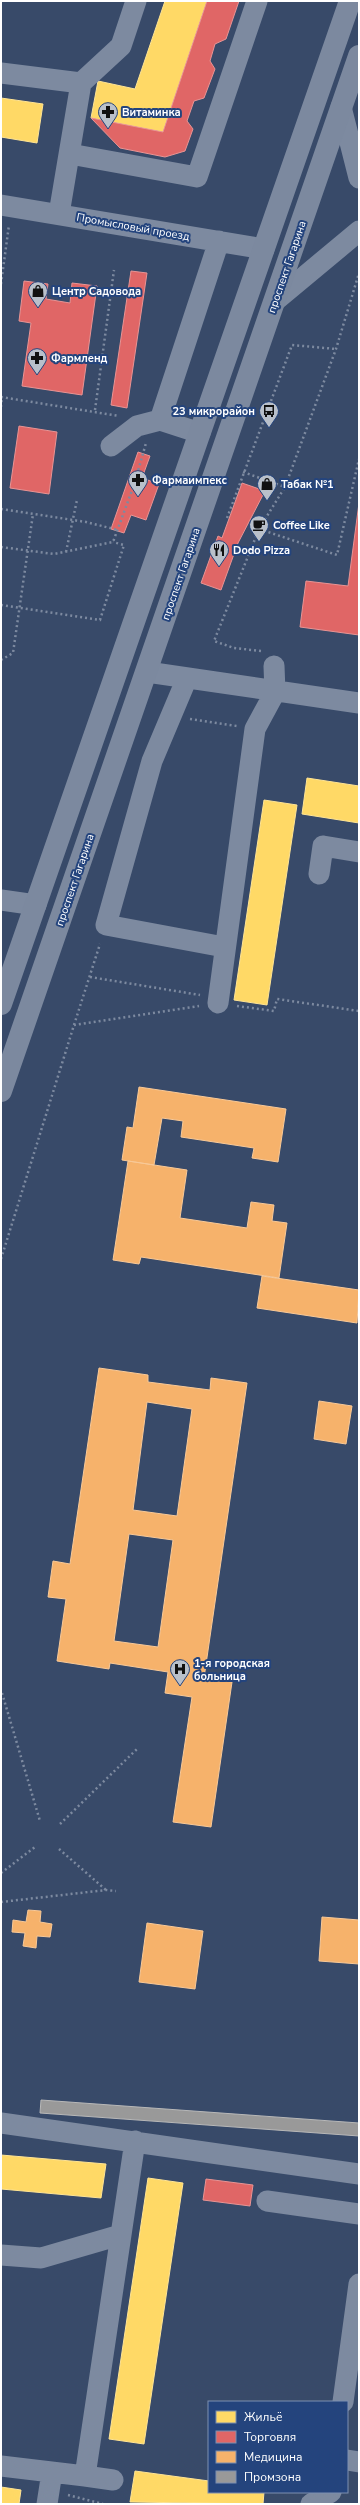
<svg xmlns="http://www.w3.org/2000/svg" width="360" height="2505" font-family="'Nunito Sans',sans-serif">
<style>
.homes{fill:#ffd966;stroke:#ffe494}
.shops{fill:#e06666;stroke:#e99494}
.health{fill:#f6b26b;stroke:#f9c997;fill-rule:evenodd}
.industry{fill:#999;stroke:#b8b8b8}
.lines{fill:none;stroke-linecap:round;stroke-linejoin:round}
.path{stroke:#7d8aa0;stroke-width:2.5;stroke-dasharray:2 3;stroke-linecap:butt}
.minor{stroke:#7d8aa0;stroke-width:21}
.major{stroke:#7c899f;stroke-width:22}
.labels{text-anchor:middle;dominant-baseline:central;stroke-width:4;stroke-linejoin:round;paint-order:stroke}
.poi-label{font-size:11px;font-weight:bold;fill:#fff;stroke:#24447d;text-anchor:start}
.street-label{font-size:11px;fill:#fff;stroke:#24447d}
</style>
<rect width="100%" height="100%" fill="#384a69"/>
<path class="homes" d="M165,1h42l-44,131 -72,-14 7,-37 37,8z
M1,98l42,6 -6,39 -36,-6z
M307,778l52,8v37l-57,-9z
M264,800l33,5 -30,200 -33,-5z
M1,2155l105,9 -5,34 -100,-9z
M148,2178l35,5 -39,261 -35,-5z
M135,2471l74,10v11h55l-1,12 -133,-2z
M1,2487l20,3 -2,14h-18z"/>
<path class="shops" d="M207,1h32l-13,38 -11,5 -5,17 5,8 -11,29 -10,3 -7,20 6,8 -8,22 -20,6 -45,-9 -29,-30 72,14z
M131,271l16,2 -20,135 -16,-3z
M24,281l24,3 -2,15 24,4 2,-20 25,3 -15,109 -60,-9 9,-63 -12,-2z
M19,426l38,6 -8,62 -39,-6z
M138,452l12,4 -8,22 17,6 -13,36 -15,-5 -7,18 -13,-4z
M242,483l23,8 -27,52 -17,47 -20,-7 17,-47 4,2z
M359,503v132l-59,-8 6,-46 42,5z
M206,2179l47,6 -3,21 -47,-6z"/>
<path class="health" d="M139,1087l147,22 -8,53 -26,-4 2,-10 -73,-11 2,-16 -21,-3 -8,47 -32,-5 5,-33 6,1z
M128,1161l59,9 -7,48 67,10 4,-26 23,3 -2,16 15,2 -8,55 -138,-21 -2,7 -26,-4z
M262,1276l97,14 -2,33 -100,-15z
M99,1368l49,7v7l62,8 1,-12 36,5 -43,295 28,4 -21,145 -38,-5 19,-125 -27,-4 3,-21 -58,-9 -1,6 -52,-8 9,-62 -18,-2 5,-36 17,3zM147,1402l45,7 -15,107 -44,-6zM129,1534l44,6 -15,107 -44,-6z
M319,1401l33,5 -6,38 -32,-5z
M28,1910l13,1 -1,11 12,2 -2,13 -13,-1 -1,12 -13,-2 2,-13 -13,-1 1,-12 13,2z
M322,1917l37,3v44l-40,-3z
M147,1923l56,8 -8,58 -56,-7z"/>
<path class="industry" d="M41,2100l318,23v13l-319,-23z"/>
<g class="lines">
<path class="path" d="M1,284l8,-59
M1,397l118,19
M1,407l1,-10
M95,410l19,-140
M243,472l42,15
M1,509l85,13 32,8
M227,518l65,-173 44,4
M259,529l78,26 22,-96
M1,547l53,7 59,-12 21,-57 12,-42
M66,552l11,-52
M1,605l99,15 24,-75 -11,-3
M261,651l-27,-3 -20,-7 45,-112 26,-42 51,-138 23,-76
M1,660l12,-7 20,-139
M190,719l47,7
M90,977l110,18
M237,1006l37,5 3,-12 82,12
M74,1025l26,-81
M1,1259l73,-234 125,-19
M2,1693l38,128
M60,1824l77,-75
M59,1849l47,41
M1,1873l34,-26
M1,1902l105,-12 10,1
M68,2495l35,9"/>
<path class="minor" d="M1,73l80,10 -22,131
M81,83l40,-37 15,-45
M341,107l18,71
M70,154l127,23 60,-176
M1,205l263,44
M275,301l84,-70
M160,420l40,13
M111,446l26,-20 23,-6 59,-179
M147,672l212,31
M187,678l-35,83 -46,164 118,22
M319,874l4,-28 36,6
M1,900l35,5
M218,1003l37,-274 20,-37 -1,-26
M1,2123l358,51
M267,2201l92,13
M1,2255l40,3 79,-23
M343,2402l16,-118
M347,2460l12,2
M1,2466l84,10 50,-335
M85,2476l28,4
M47,2504l5,-32
M311,2504l20,-12"/>
<path class="major" d="M1,1004l349,-1003
M1,1091l358,-1035"/>
</g>
<defs>
<g id="pharmacy-pin" transform="scale(1)"><path d="M0 17L-7.5 6A9.5 9.5 0 1 1 7.5 6Z" fill="#b9c0ca" stroke="#24447d"/><path d="M-2-6h4v4h4v4h-4v4h-4v-4h-4v-4h4Z" fill="#111"/></g>
<g id="shop-pin" transform="scale(1)"><path d="M0 17L-7.5 6A9.5 9.5 0 1 1 7.5 6Z" fill="#b9c0ca" stroke="#24447d"/><path d="M-5-2.5h2.3a2.7 3.5 0 0 1 5.4 0H5L5.5 6h-11ZM-1.5-2.5h3a1.5 2.3 0 0 0-3 0Z" fill="#111"/></g>
<g id="bus-pin" transform="scale(1)"><path d="M0 17L-7.5 6A9.5 9.5 0 1 1 7.5 6Z" fill="#b9c0ca" stroke="#24447d"/><path d="M-5-6H5V4H4V6H2V4H-2V6H-4V4H-5ZM-3.5-4V0h7V-4ZM-3.5 1.2v1.5H-2V1.2ZM2 1.2v1.5H3.5V1.2Z" fill="#111"/></g>
<g id="cafe-pin" transform="scale(1)"><path d="M0 17L-7.5 6A9.5 9.5 0 1 1 7.5 6Z" fill="#b9c0ca" stroke="#24447d"/><path d="M-5.5-4.5H6V0H3Q3 3.5 0 3.5H-2.5Q-5.5 3.5-5.5 0ZM3-3.2v2h1.7v-2ZM-6 4.5H4V6H-6Z" fill="#111"/></g>
<g id="restaurant-pin" transform="scale(1)"><path d="M0 17L-7.5 6A9.5 9.5 0 1 1 7.5 6Z" fill="#b9c0ca" stroke="#24447d"/><path d="M-5-6h1v4h1v-4h1v4h1v-4h1v5L-1.5 .5V6h-2V.5L-5-1ZM5-6V6H3V1.5H1.5Q1.5-4 5-6Z" fill="#111"/></g>
<g id="hospital-pin" transform="scale(1)"><path d="M0 17L-7.5 6A9.5 9.5 0 1 1 7.5 6Z" fill="#b9c0ca" stroke="#24447d"/><path d="M-5-5h3v3.5h4V-5h3V5h-3V1.5h-4V5h-3Z" fill="#111"/></g>
</defs>
<g fill-rule="evenodd">
<use href="#pharmacy-pin" x="108" y="112"/>
<use href="#shop-pin" x="38" y="291"/>
<use href="#pharmacy-pin" x="37" y="358"/>
<use href="#bus-pin" x="269" y="411"/>
<use href="#pharmacy-pin" x="138" y="480"/>
<use href="#shop-pin" x="267" y="484"/>
<use href="#cafe-pin" x="259" y="525"/>
<use href="#restaurant-pin" x="219" y="550"/>
<use href="#hospital-pin" x="180" y="1669"/>
</g>
<g class="labels">
<g class="poi-label">
<text x="122" y="112">Витаминка</text>
<text x="52" y="291">Центр Садовода</text>
<text x="51" y="358">Фармленд</text>
<text x="255" y="411" text-anchor="end">23 микрорайон</text>
<text x="152" y="480">Фармаимпекс</text>
<text x="281" y="484">Табак №1</text>
<text x="273" y="525">Coffee Like</text>
<text x="233" y="550">Dodo Pizza</text>
<text x="194" y="1663">1-я городская<tspan x="194" dy="13">больница</tspan></text>
</g>
<g class="street-label">
<text transform="translate(133 227) rotate(10)">Промысловый проезд</text>
<text transform="translate(287 267) rotate(-71)">проспект Гагарина</text>
<text transform="translate(181 574) rotate(-71)">проспект Гагарина</text>
<text transform="translate(75 880) rotate(-71)">проспект Гагарина</text>
</g>
</g>
<rect width="360" height="2505" fill="none" stroke="#ffffff" stroke-width="4"/>
<rect x="208" y="2401" width="140" height="92" fill="#24447d" stroke="#7c8fb1"/>
<rect x="216" y="2411" width="20" height="12" fill="#ffd966" stroke="#7c8fb1"/>
<text x="244" y="2421" font-size="12" fill="#ffffff">Жильё</text>
<rect x="216" y="2431" width="20" height="12" fill="#e06666" stroke="#7c8fb1"/>
<text x="244" y="2441" font-size="12" fill="#ffffff">Торговля</text>
<rect x="216" y="2451" width="20" height="12" fill="#f6b26b" stroke="#7c8fb1"/>
<text x="244" y="2461" font-size="12" fill="#ffffff">Медицина</text>
<rect x="216" y="2471" width="20" height="12" fill="#999999" stroke="#7c8fb1"/>
<text x="244" y="2481" font-size="12" fill="#ffffff">Промзона</text>
</svg>
